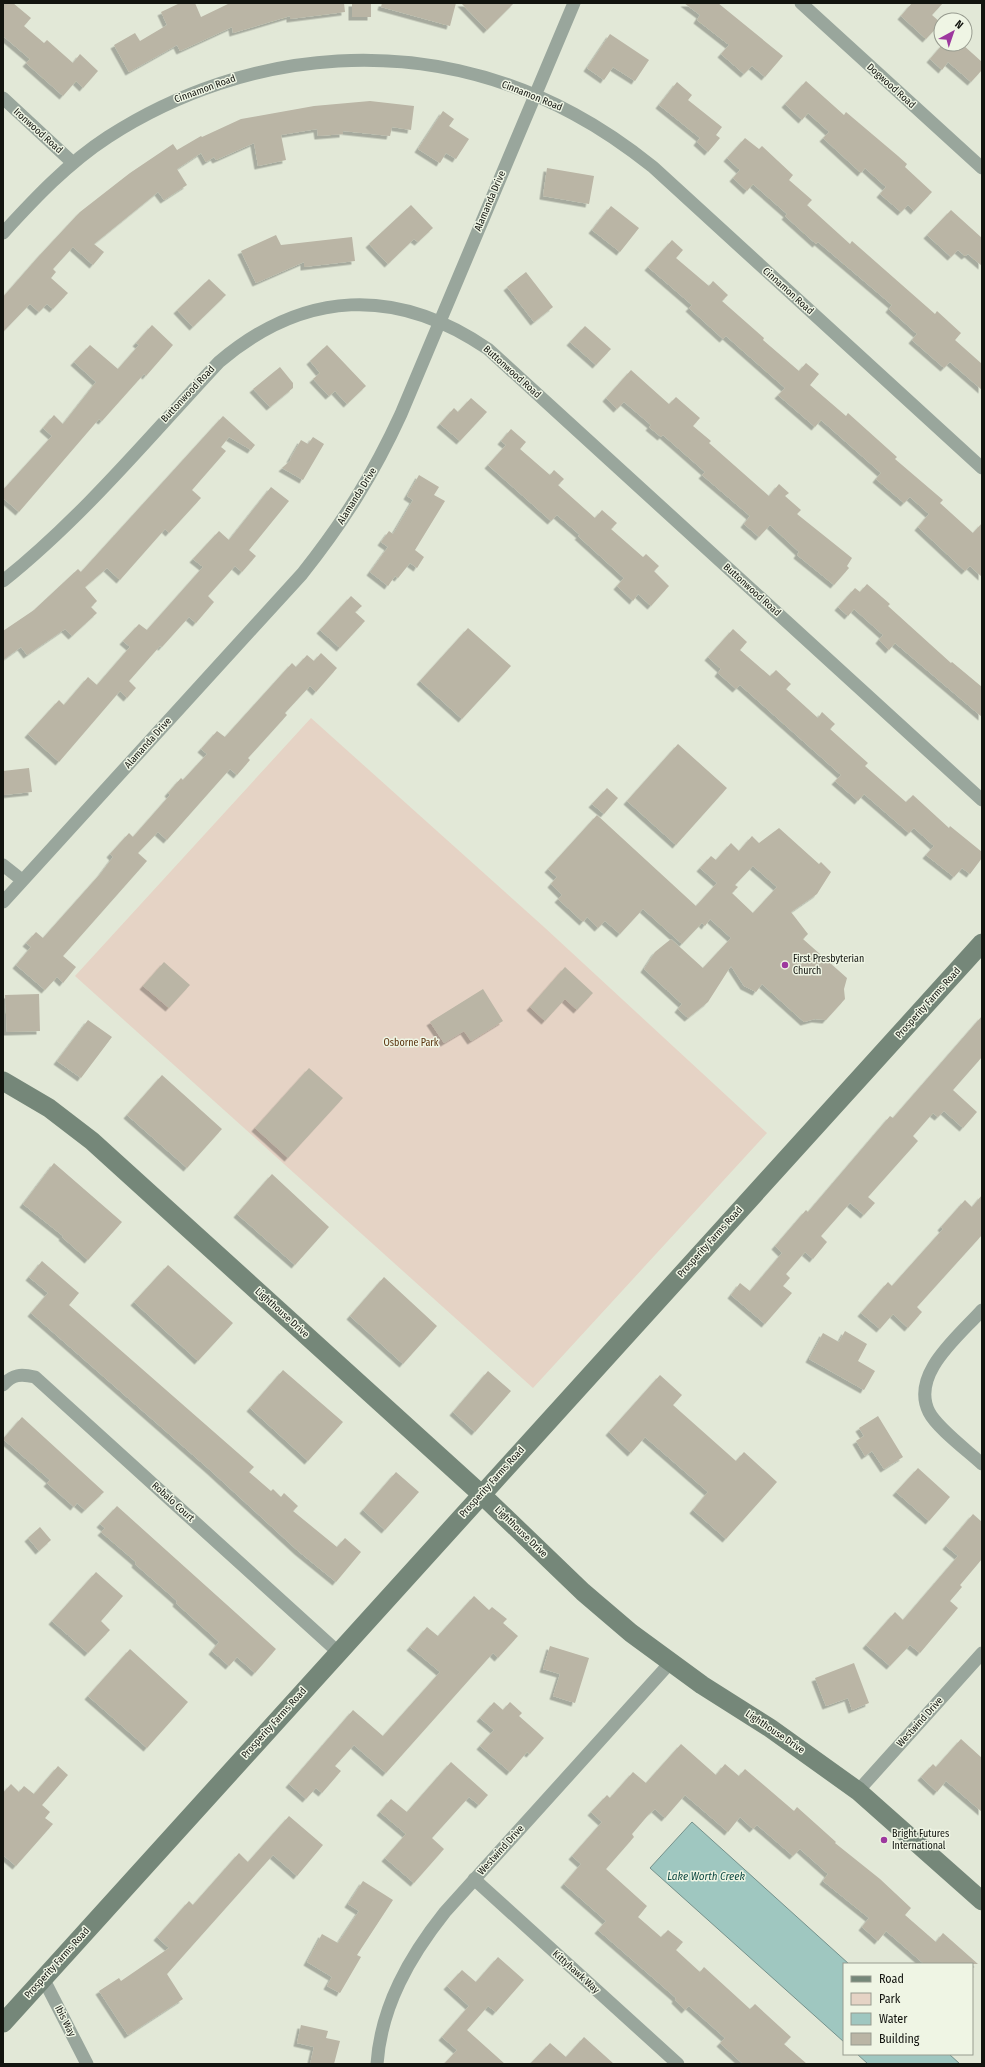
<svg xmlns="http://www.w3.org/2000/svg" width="985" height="2067" font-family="'Fira Sans Condensed',sans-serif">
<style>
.green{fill:#e5d3c5}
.water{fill:#9fc7c0;stroke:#75918b}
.building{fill:#bab5a5;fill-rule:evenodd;filter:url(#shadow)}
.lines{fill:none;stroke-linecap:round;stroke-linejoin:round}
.street{stroke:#99a69c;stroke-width:13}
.secondary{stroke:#758779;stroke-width:19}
.poi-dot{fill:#9d389e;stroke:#eff5e4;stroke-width:1.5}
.labels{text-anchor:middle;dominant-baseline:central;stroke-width:3;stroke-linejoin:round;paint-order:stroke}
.street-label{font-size:10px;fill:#12140f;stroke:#eff5e4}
.poi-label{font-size:10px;fill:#12140f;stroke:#eff5e4;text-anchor:start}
.park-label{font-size:10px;fill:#5a330e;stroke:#eff5e4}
.water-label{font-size:11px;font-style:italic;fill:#0f4a43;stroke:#eff5e4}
</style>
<defs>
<filter id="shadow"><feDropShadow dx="-3.5" dy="3.5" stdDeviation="0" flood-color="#0004"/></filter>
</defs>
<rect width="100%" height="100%" fill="#e2e8d7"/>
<path class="green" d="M311,718l233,209 223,206 -234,255 -458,-412z"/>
<path class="water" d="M692,1822l157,142h-5v78l-194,-174z
M857,2054h92l11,10h-92z"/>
<path class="building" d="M3,3h10l18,15 -7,8 20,17 3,-3 26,23 7,-9 18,17 -15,17 -7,-7 -13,15 -37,-33 4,-4 -27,-23z
M180,3h15l6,14 29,-14h114l1,9 -55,7v-3l-57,17 -1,-6 -52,24 -3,-6 -48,27 -15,-27 21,-12 5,8 27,-16 -6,-13z
M352,3h19v14h-19z
M382,3h74l-6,23 -69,-19z
M461,3h53l-27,27z
M684,3h34l65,53 -18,21 -13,-11 -8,8 -23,-20 8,-9 -32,-25 3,-5z
M912,3h31l-11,12 9,8 -15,16 -25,-23z
M610,34l39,26 -14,21 -22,-14 -9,13 -17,-12z
M943,44h19l20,18v8l-11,12 -23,-20 -6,8 -12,-11z
M806,81l38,34 2,-3 52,44 9,8 -2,3 27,25 -18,19 -6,-6 -7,7 -21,-18 6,-7 -21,-19 -4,5 -38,-35 6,-6 -21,-19 -6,7 -17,-16z
M677,82l15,13 -4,5 34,27 -6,8 4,3 -12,14 -11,-10 3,-4 -41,-33z
M370,101l44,5 -3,24 -19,-3 -2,9 -47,-5v3l-25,2 -1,-7 -36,6 5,25 -28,6 -4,-23 -38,17 -2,-3 -8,5 -5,-9 -24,16 10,16 -23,15 -6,-8 -64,52 10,8 -11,13 -20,-18 -20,22 3,3 -5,6 17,15 -15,16 -6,-5 -8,8 -9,-8 -27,28v-35l36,-41 41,-44 50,-39 43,-29 4,6 24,-14 1,1 39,-18 73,-13z
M443,111l11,8 -5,7 20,13 -13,20 -10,-6 -6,10 -22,-14z
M745,138l14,11 3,-3 31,29 -4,5 23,20 -5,5 43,39 2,-3 83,73 2,-3 24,22 -6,7 27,24v26l-32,-28 -6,6 -32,-28 5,-6 -28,-25 3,-4 -74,-63 -2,2 -31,-28 2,-2 -34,-30 -6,7 -14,-13 7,-8 -13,-12z
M547,168l47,8 -5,28 -46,-8z
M411,205l22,23 -15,14 -4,-3 -26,25 -19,-20z
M611,206l28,22 -19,24 -28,-22z
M951,210l31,28v28l-14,-12 -3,2 -7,-6 -7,7 -24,-22z
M276,235l5,10 71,-8 3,24 -51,6v-5l-48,21 -15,-32z
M672,240l11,10 -7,8 33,28 4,-5 15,14 -6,6 42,37 -1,2 36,31 7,-8 13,11 -9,11 36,31 2,-3 49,44 -2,2 48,41 -3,3 33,30 9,-10v54l-12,-11 -5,5 -47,-44 11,-13 -19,-17 -6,6 -28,-24 5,-6 -60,-53 -6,7 -37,-32 7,-7 -59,-52 -3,3 -34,-31 3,-3 -44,-38z
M526,272l27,35 -19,15 -27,-35z
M209,279l17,16 -33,32 -16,-17z
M152,325l21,20 -27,31 -2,-2 -42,47 -3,-2 -80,93 -16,-14v-8l49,-54 -9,-8 11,-13 9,9 33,-42 -22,-20 16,-17 28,24 21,-24 -3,-2z
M585,326l26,23 -15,16 -26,-23z
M327,345l39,41 -19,18 -12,-13 -6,5 -16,-17 7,-6 -10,-12z
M280,367l13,16v5l-23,19 -17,-18z
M631,370l38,34 7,-7 24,21 -7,8 18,15 -2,2 60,53 10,-12 10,9 -4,3 16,14 -4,4 55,44 -5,8 2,2 -15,17 -37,-30 2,-3 -29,-27 -11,12 -15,-13 6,-8 -48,-41 3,-3 -42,-37 -2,2 -12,-10 2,-2 -27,-23 -7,7 -11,-11z
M471,398l16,14 -27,29 -20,-17 14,-16 4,4z
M223,416l32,29 -4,5 -22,-13 -8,10 5,4 -34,39 9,8 -32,35 -4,-4 -45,51 -13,-12 -22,19 12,14 -6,6 6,6 -25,23 -7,-7 -38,26 -6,-8 -18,13v-29l31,-21 44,-41 3,3z
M511,429l15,13 -6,7 30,26 4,-5 10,9 -6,6 37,33 7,-8 15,13 -6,6 32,28 3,-3 13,12 -5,5 15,15 -18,20 -13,-12 -5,7 -16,-15 7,-8 -46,-42 2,-1 -23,-20 -6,6 -63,-56 18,-20 -5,-4z
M313,437l11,7 -21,36 -21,-12 9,-8 -1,-1 11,-19 7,4z
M419,475l20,12 -5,8 11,6 -30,49 9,7 -7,11 -7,-5 -12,15 -3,-2 -7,10 -18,-14 18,-25 -7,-5 8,-11 4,3 20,-34 -6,-4z
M271,487l18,14 -40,49 7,6 -14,16 -7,-6 -27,30 6,6 -18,21 -7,-6 -27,30 -2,-1 -31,35 7,7 -9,10 -7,-7 -61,71 -31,-28 31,-34 5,5 24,-28 9,8 33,-38 -7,-6 16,-17 8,6 56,-63 -10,-8 26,-28 10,9z
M867,584l23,20 -2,2 63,57 1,-1 30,25v30l-87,-74 -6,7 -10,-10 4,-5 -29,-26 -6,7 -10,-9 17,-19 5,4z
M351,596l11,10 -7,6 10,9 -25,27 -20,-18z
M468,628l43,38 -49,53 -42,-38z
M733,629l14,13 -7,8 30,26 6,-6 15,14 -5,5 32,29 4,-6 13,12 -5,5 38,34 -3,3 41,36 7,-7 36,33 1,-2 32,26v6l-12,16 -8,-6 -8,9 -28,-22 8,-9 -20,-18 -5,5 -45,-39 -6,7 -23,-20 6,-6 -101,-90 -4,4 -18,-16 3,-4 -13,-12z
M321,653l16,15 -21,24 -6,-6 -25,27 2,2 -39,43 2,2 -13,15 -7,-6 -63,71 -9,-8 -20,21 9,8 -84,95 13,11 -13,16 -6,-6 -12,13 -29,-25 15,-18 -5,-4 10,-11 7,6 58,-65 12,-16 -3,-3 19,-21 4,4 37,-42 -2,-2 13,-15 2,2 24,-26 -6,-5 16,-18 8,6 67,-74 4,4 11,-12 7,6z
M678,744l49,44 -51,57 -49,-44z
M29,768l3,24 -29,3v-24z
M607,788l11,10 -14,16 -12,-10z
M597,815l99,91 21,-23 -17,-15 11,-12 5,4 15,-17 8,8 13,-15 7,7 20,-15 40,36 2,-2 10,10 -14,22 -26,18 17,22 -5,5 44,39 -3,11 1,10 -19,21 -11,-1 -11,3 -42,-38 -6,8 -12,-6 -13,-20 -23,36 -20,16 -10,-9 4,-5 -38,-35 11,-17 16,-13 32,29 28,-30 -21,-19 -5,7 -3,-3 -20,21 -39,-35 -23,25 -15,-13 -7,7 -11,-11 -4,5 -25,-23 4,-4 -11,-11 6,-7 -9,-8zM753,866l24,21 -24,26 -21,-20 6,-6 -3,-2z
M164,962l26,23 -21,23 -26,-22z
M565,967l28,26 -16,17 -12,-11 -20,22 -15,-14z
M483,989l20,32 -32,20 -7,-10 -20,12 -14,-21z
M39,994l1,37 -33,1 -2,-37z
M982,1016v41l-29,33 24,22 -14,16 -19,-17 -6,6 -5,-4 -20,23 5,5 -50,56 7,6 -11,12 -14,-12 -29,33 6,6 -14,17 -8,-7 -19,22 4,4 -7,8 9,7 -27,31 -34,-29 9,-12 10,8 32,-38 -7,-7 31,-36 2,2 82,-96 3,2z
M88,1020l24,17 -31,41 -24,-17z
M309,1068l34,30 -55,60 -33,-30z
M162,1075l60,54 -35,39 -60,-53z
M54,1163l68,59 -34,38 -26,-23 1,-1 -40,-32z
M272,1174l57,53 -34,38 -58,-51z
M982,1195v40l-65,72 5,5 -14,16 -15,-14 -13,15 -19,-16 27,-31 4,4 51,-57 -2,-2 24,-27 7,7z
M42,1261l37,32 -10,12 185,162 -5,5 22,19 2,-2 8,8 3,-4 14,13 -5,5 44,36 8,-9 16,14 -25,30 -38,-31 -88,-81 -179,-157 17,-20 -19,-16z
M168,1265l65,58 -35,38 -64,-59z
M384,1277l53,49 -34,38 -53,-48z
M845,1331l22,13 -9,17 17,10 -11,19 -55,-31 14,-26 16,9z
M283,1370l60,52 -35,39 -58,-53z
M488,1371l23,20 -36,41 -22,-20z
M660,1375l22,20 -9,10 63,56 8,-9 33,30 -51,57 -33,-29 15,-18 -63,-55 -14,16 -22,-21z
M878,1416l25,41 -19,12 -12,-18 -7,5 -9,-15 8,-5 -5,-8z
M22,1417l82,75 -19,18 -8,-7 -3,4 -27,-24 3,-3 -47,-41z
M918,1468l32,29 -21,24 -33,-29z
M396,1472l23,20 -34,38 -22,-20z
M117,1506l159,143 -21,24 -18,-16 -8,9 -17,-15 7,-9 -43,-39 1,-2 -42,-37 1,-2 -35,-30 4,-4 -5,-4z
M973,1514l9,8v37l-22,26 2,2 -12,14 8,7 -38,45 -10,-8 -20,21 -24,-21 29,-33 8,8 55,-64 -12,-10z
M40,1527l11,13 -12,11 -11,-13z
M96,1572l27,24 -22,25 9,9 -22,23 -36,-32z
M474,1596l15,14 3,-3 15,12 -4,4 15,13 -20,22 -5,-5 -107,120 -32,-28 -19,21 6,5 -19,22 -6,-5 -10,11 -17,-15 64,-74 30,26 57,-64 -30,-25 17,-20 11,9z
M550,1646l39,12 -14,45 -22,-7 7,-22 -17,-5z
M130,1649l58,53 -41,46 -59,-52z
M854,1663l15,40 -17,7 -4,-12 -22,8 -11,-28z
M494,1702l9,8 7,-8 12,11 -3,3 25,22 -14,16 -3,-2 -17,20 -30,-26 14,-16 -14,-12z
M961,1739l21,19v54l-36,-31 -9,11 -16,-15 12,-13 3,3z
M681,1744l35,31 9,-11 14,12 6,-7 49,42 3,-4 39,35 -1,1 45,36 31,29 -6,7 31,27 7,-9 35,31h-54l-38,-33 -8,10 -16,-14 7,-9 -46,-37 5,-7 -28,-25 -7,7 -36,-31 -4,4 -13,-12 -12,15 -43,-37 -20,23 -10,-9 -6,5 -17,20 2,3 -28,32 41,37 -9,11 23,20 7,-7 15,12 -7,8 24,22 4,-5 46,42 5,-5 36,33 -7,7 23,20h-64l-23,-21 5,-5 -36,-32 -4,4 -10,-10 1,-2 -78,-68 8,-9 -42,-37 17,-20 -9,-8 30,-34 -11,-10 16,-17 3,3 23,-26 13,11z
M451,1762l37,33 -9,10 -10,-8 -37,41 12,11 -30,34 -29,-25 21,-24 -26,-22 11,-13 16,13z
M58,1766l10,9 -26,30 8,7 -5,6 8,6 -37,42 -13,-11v-62l8,-9 8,8 5,-6 10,8z
M289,1816l34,29 -26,31 -24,-21 -106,119 16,25 -55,36 -29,-44 20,-13 2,3 48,-33 -12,-11 32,-36 4,4 46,-52 9,9z
M363,1881l30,19 -36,55 4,2 -21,36 -13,-7 5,-9 -25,-15 15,-28 16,9 21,-32 -11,-7z
M498,1957l26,23 -28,32 -8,-6 -21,24 38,34h-61l13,-14 -15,-13 27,-31 -22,-20 15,-16 14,12z
M301,2025l27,6 -2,7 14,3 -6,23h-24l4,-17 -17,-4z
M584,2037l30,27h-84l20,-21 16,14z"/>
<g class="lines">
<path class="street" d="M801,3l181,165
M3,98l70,65
M3,233c32,-35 65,-70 105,-96 141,-91 317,-104 466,-23 28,15 54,33 79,53l329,301
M3,581c80,-64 146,-144 216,-219 85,-72 177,-76 269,-13l494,451
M3,865l19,15
M3,902l299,-328c42,-53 71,-99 99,-160l173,-411
M982,1310c-23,26 -72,64 -53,102 8,16 39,39 53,52
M3,1385c10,-11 18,-11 32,-8l303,275
M858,1791l124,-138
M474,1879l204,185
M43,1978l44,86
M377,2064c4,-58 33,-108 68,-152l225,-249"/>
<path class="secondary" d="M3,1081l46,27 43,33 389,353 102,98 48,41 71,52 68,43 88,63 124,110
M3,2023l979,-1080"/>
</g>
<g class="poi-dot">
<circle cx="785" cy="965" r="4"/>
<circle cx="884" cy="1840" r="4"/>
</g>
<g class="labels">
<g class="street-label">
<text transform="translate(891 86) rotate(42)">Dogwood Road</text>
<text transform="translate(205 89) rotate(-20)">Cinnamon Road</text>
<text transform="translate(532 96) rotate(22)">Cinnamon Road</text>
<text transform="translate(38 131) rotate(42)">Ironwood Road</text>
<text transform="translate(490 201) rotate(-67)">Alamanda Drive</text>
<text transform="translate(788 291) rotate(42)">Cinnamon Road</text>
<text transform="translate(512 372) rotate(42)">Buttonwood Road</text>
<text transform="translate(188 394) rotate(-47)">Buttonwood Road</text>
<text transform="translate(357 496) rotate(-58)">Alamanda Drive</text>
<text transform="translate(752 590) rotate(42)">Buttonwood Road</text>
<text transform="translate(148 743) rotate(-48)">Alamanda Drive</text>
<text transform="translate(928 1003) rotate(-48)">Prosperity Farms Road</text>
<text transform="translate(710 1242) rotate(-48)">Prosperity Farms Road</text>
<text transform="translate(282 1313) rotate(42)">Lighthouse Drive</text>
<text transform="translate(492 1482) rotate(-48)">Prosperity Farms Road</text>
<text transform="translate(173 1502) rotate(42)">Robalo Court</text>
<text transform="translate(521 1532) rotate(44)">Lighthouse Drive</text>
<text transform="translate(920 1722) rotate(-48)">Westwind Drive</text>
<text transform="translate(274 1723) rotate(-48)">Prosperity Farms Road</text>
<text transform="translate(775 1732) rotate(34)">Lighthouse Drive</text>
<text transform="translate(501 1850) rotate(-48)">Westwind Drive</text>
<text transform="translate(57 1963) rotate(-48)">Prosperity Farms Road</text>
<text transform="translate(576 1972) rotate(42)">Kittyhawk Way</text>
<text transform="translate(65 2021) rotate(63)">Ibis Way</text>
</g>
<g class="poi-label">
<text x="793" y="959">First Presbyterian<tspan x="793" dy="12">Church</tspan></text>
<text x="892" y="1834">Bright Futures<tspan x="892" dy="12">International</tspan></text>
</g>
<g class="park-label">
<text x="411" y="1043">Osborne Park</text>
</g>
<g class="water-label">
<text x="706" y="1876">Lake Worth Creek</text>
</g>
</g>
<rect width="985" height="2067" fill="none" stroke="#12140f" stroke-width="8"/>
<rect x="843" y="1963" width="130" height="92" fill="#eff5e4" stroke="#979b8f"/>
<rect x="851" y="1976" width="20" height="6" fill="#758779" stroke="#979b8f"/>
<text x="879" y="1983" font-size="12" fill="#12140f">Road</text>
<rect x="851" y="1993" width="20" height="12" fill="#e5d3c5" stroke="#979b8f"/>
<text x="879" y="2003" font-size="12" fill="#12140f">Park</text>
<rect x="851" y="2013" width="20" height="12" fill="#9fc7c0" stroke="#979b8f"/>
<text x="879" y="2023" font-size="12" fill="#12140f">Water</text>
<rect x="851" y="2033" width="20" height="12" fill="#bab5a5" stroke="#979b8f"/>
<text x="879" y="2043" font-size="12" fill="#12140f">Building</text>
<g transform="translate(953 32) rotate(40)"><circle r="19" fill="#eff5e4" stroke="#979b8f"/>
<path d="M0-3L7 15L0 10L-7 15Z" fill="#9d389e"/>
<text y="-6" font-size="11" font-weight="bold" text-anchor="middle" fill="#12140f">N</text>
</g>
</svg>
